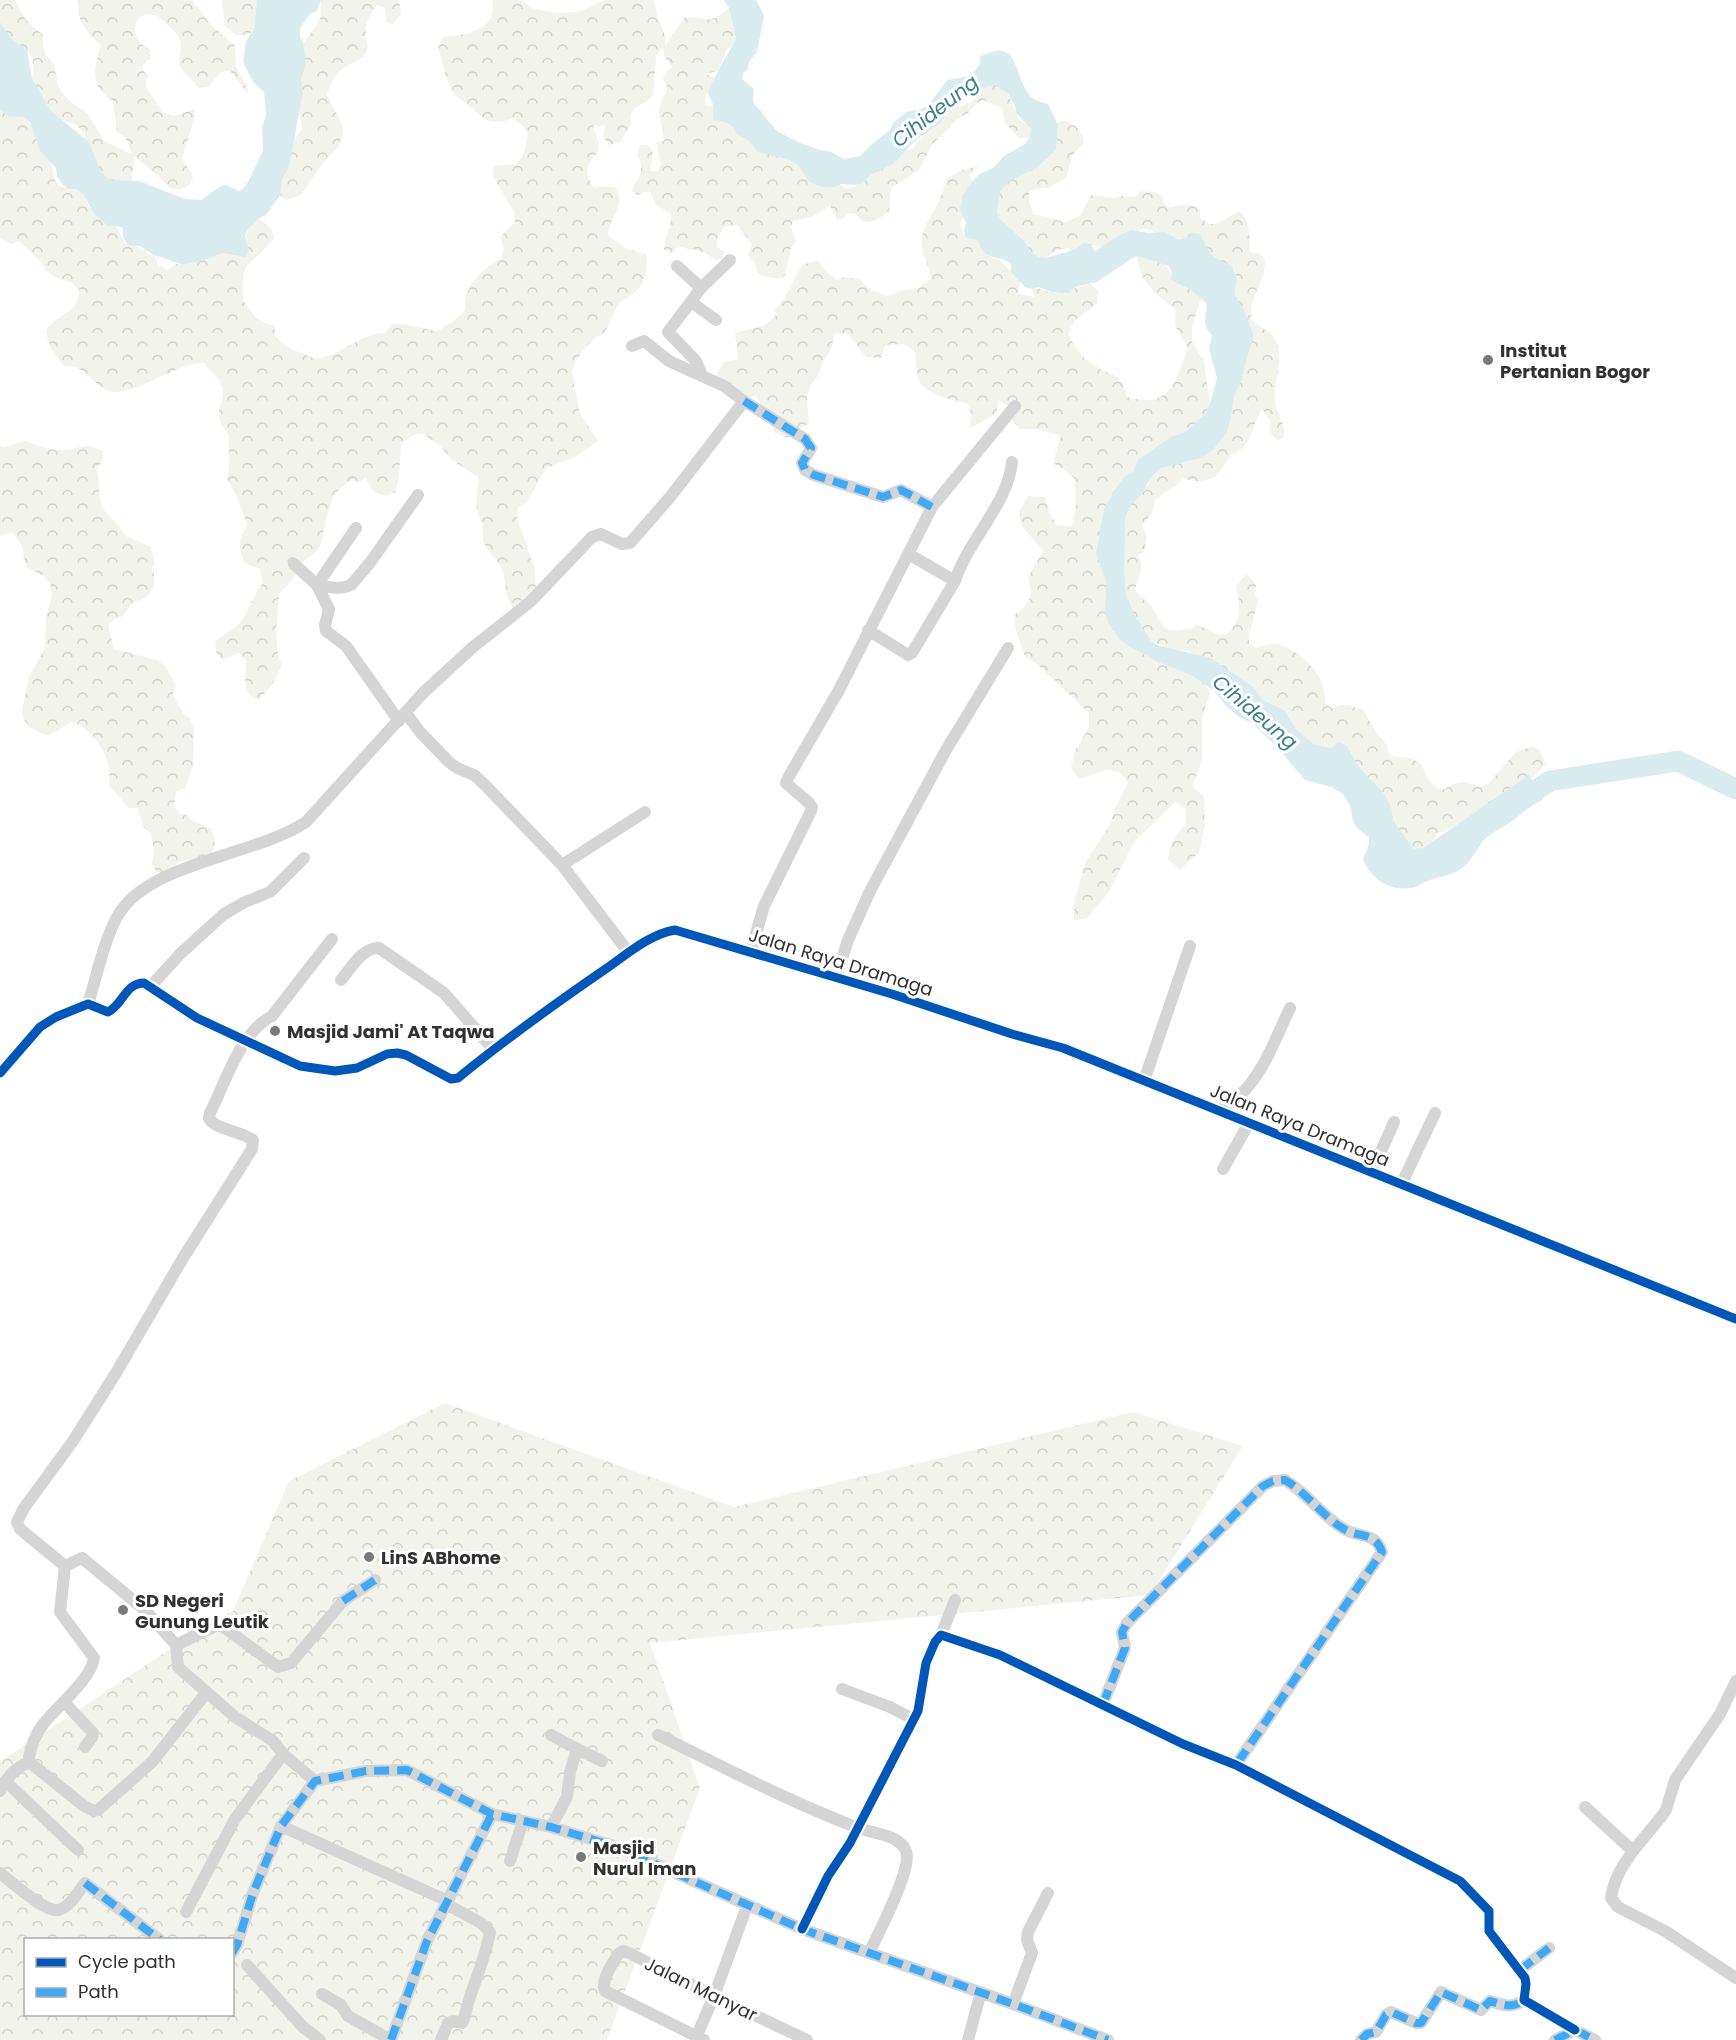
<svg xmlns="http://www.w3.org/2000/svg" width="1736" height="2040" font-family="Poppins,sans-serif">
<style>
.forest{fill:url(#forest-crowns);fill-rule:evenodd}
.water{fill:#d9edf1}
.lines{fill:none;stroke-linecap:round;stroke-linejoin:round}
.river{stroke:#d9edf1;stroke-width:21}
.minor{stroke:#d5d5d5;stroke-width:12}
.quiet{stroke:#3fa9f5;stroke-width:8;stroke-dasharray:15 8;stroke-linecap:butt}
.cycleway-casing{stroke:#fff;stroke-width:13}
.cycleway{stroke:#0057b8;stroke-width:9}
.poi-dot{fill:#797979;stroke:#fff;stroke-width:2}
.labels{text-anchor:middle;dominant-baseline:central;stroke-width:6;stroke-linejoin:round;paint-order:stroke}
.poi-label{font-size:18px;font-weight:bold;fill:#313131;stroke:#fff;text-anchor:start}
.street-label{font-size:18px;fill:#313131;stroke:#fff}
.water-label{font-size:20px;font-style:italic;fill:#3b7f8e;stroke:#fff}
</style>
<defs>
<pattern id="forest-crowns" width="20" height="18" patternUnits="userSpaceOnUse" patternTransform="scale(1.5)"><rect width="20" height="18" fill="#f2f4ec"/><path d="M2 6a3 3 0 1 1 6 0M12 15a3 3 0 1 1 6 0" fill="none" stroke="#d0d2cb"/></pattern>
</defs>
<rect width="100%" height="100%" fill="#fff"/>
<path class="forest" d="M0,0h15l11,20 17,15v11l3,9 8,9 4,21 5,9 8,8 17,12 16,27 29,14 -8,-18 -8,-5 -4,-31c-24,-14 -19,-33 -12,-56 -8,-7 -19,-18 -22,-29 -1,-5 0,-11 -2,-16h115l19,25 24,21 1,21 10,18 3,10 -19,-24 -9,1 -13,15 -9,1 -20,-22 2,-21 -3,-10 -20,-19 -10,-2 -9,3c-8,14 -3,25 11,33l1,10h-4l-5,7 5,9 -1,11 17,25 10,4 22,-7 -1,11 -12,38 11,18 -3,9 -9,4h-10l-14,-14 -23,-19 -2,26 -27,1 -21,-45 1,-4 -7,-8 -17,-7 -21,-15 -4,-19 -4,-7c6,-29 -10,-31 -32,-40z
M222,0h35l-3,29 -5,6h-14l-10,-9z
M321,0h78l2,14 -9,11 -5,-4 -3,-14 -7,-2c-7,10 -12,18 -11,31 1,5 3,9 1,14 -4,11 -18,13 -26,20 -7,6 -11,17 -14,25l15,29 1,8 -4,14 -16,17 -22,32 -15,5 -6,-5 -3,-7 19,-51 6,-8 -2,-14 -6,-7 5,-58 21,-30z
M493,0h27l12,8 24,5 23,-1 26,-12h48c4,7 3,11 5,18 4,11 9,16 7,28l19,-28c25,-3 20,10 45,-10l7,31 -4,7 -5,3 -9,22 -12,3 9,4 -10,20 1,7 7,1 134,83 14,-5 10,-9 21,-10 7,-12 15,-5c3,-9 30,-33 38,-43l8,2 14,-7v-8l11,-14c26,16 23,14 34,42l7,4 5,5 -2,9h-10l-14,-15 -3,-15 -19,-8 -6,3 -9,10 -12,7 -24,25 -13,25 -28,18 -2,23c-11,9 -24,18 -33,3l-7,-1 -5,5 -7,2 -7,-14 -18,11 -19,4 -2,6 5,14 -5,7 -6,28c-9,4 -20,2 -28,-4l-1,-7 -8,-10 4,-11 -15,-19 -13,2 -7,12v8l6,4 1,7 -8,2 -11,-7 -12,-4 -3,1c-12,-6 -11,-2 -20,3l-6,-3c0,-14 8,-23 7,-36l-15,-9 -6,-13h-6l-6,3 -6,-3c1,-9 9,-15 9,-23 0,-12 -8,-10 0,-24h7l5,6 -3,20h8l3,-7 -5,-22 8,-1c-1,-10 -6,-25 -4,-35 2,-12 13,-15 3,-27l2,-7 7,-4 -8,-13 -1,-7 -7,7 -2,31 -2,10 -7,7 -8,3 -6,8 -1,12 -10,16 -11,3 -6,-8 2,-11 -12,-1 6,19 -2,10c-13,10 -12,21 -3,34l11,-2 11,2c10,20 -6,26 -8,47 13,11 21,17 39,19 0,13 -1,31 -13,39 -4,4 -12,6 -15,11 -6,9 -9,20 -15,30 -11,1 -31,27 -32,39l8,41 18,27 -23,16 -29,11 -19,34 -9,6 -1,10 18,51 1,22 -22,17c-11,-12 -7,-22 -11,-36 -6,-19 -24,-18 -20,-47 -10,-15 -6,-31 -4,-47l-27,-18 -13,-15 -16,-11 -9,1 -8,5 -5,6 -2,31 -4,15 -8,4c-13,-2 -17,-6 -21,-18l-6,4 -10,-1 -16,13 -9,28 -3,20 -5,9 -15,11 -10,18 -13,14 -3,39 2,21 4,11 -10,20 -13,15c-19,-6 -13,-23 -13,-40l-7,-7 -17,7 -6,-8 -1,-10c7,-8 21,-13 26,-21 9,-11 12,-26 22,-38l-3,-14 -15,-6c-8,-14 -6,-24 2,-38l-10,-28 -10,-18c5,-15 0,-29 2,-44 -23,-25 2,-34 -9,-54 -4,-6 -12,-12 -16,-18 -26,-1 -63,30 -91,29 -18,-1 -24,-27 -48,-26 -10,-10 -18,-21 -19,-36 13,-18 33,-16 33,-40l-7,-7 -18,-6 -8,-6 -5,-9 -22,-21 -8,3 -11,-6v-129c5,7 16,8 24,8 8,6 21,27 25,36 5,12 1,20 9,33l18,3 7,5 6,13 27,19 9,17 22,7 -1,3 8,2 4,9 9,6 9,-6 8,1 24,-6 14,-6 15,3 12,-6c-5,-14 0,-17 -1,-30l11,-2 12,10 3,10 -13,15 -14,12 -4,10v25l13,18 9,5 10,3v10c9,9 16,14 27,17 4,2 9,5 13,5 19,2 45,-25 70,-25l7,-9h11l34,7c11,-6 20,-11 28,-21 -2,-24 16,-40 36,-52l3,-10 -4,-10 6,-8 9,-7 -1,-11 -21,-36 1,-10 23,-2 6,-8 5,-22 -6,-9 -9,-7c-31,13 -35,-11 -59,-22l-8,-19 -8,-30 5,-10c16,-1 41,-4 49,-22 1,-4 1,-11 1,-15z
M1062,121c13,1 16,7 22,18l-2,6 -10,11 -6,22 -18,10 -13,1 -6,3v8l4,14 32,8 15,-6 11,-21 23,3 8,-2 13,1 5,-6 15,1 7,4 2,7 6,5c11,-4 21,-5 30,2v8l9,6h7l23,-13c12,10 10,27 11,41l7,1 7,4c4,17 -8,31 -12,47 -1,4 -1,10 -1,15 9,9 23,13 27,26 5,18 -5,39 -3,58 2,12 13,23 8,36l-6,1c-7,-6 -9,-10 -7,-19l-8,-12c-11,18 -8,32 -27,45l-3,-1c-15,25 -19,32 -49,26l-5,5 -22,15 -4,14 -10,12 5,13 -3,14 -6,3c7,11 1,22 -3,34 4,8 11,10 16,17 6,7 8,19 17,23 8,5 15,-1 23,0l6,-4c13,4 12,8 28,10 18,-13 15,-31 11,-49l10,-12c8,7 12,9 9,20l3,7 -9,35v7l7,5c4,-1 9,-3 13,-4 18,-2 42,18 50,33 5,8 6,18 6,27l7,4 9,-3h8l15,6 12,21 11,13 1,7 6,5c43,0 20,21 48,33l14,-7 9,-1 15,5 8,-3 27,-31 17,-7 7,4 7,14 -20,20 -82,48 -7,1 -8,17c-36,-2 -34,-8 -38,-41l-62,-53 -18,-9 -2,-7 -13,-11 -12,-19 -21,-10 -5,-6 -70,-43 -15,-1 -22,-9h-6l-24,-54 2,-78 26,-25 3,-14 7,-4 29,-4 25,-12 21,-164 3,-7 -4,-14 -19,-4 -11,-20 -41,-5 -17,-8 -44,19 -14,-3 -10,9 -7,-2 -1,-3 -13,2 -17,14 -38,-38 -4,-14 -1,-25 58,-63z
M979,166l-10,9 4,6c-8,10 -16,22 -10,35l-3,9 5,12 13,4c3,10 11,17 21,18l21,22 -1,13 15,3 -2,-8c9,-2 11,2 19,3 14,3 27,-7 40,-8l7,7 -1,13 -22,16 -7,13c6,14 14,25 27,33 19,12 26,5 32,31 46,12 47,-15 61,-48l-13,-24 1,-15c-20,-16 -36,-26 -39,-54l26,7 16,20 12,7 10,8 -9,29v15l12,19 6,42 -12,25 -57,35 -35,119 3,42 9,13 16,5 69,38 7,13 -8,25v42l-9,26 11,11 1,28 -6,28 -19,16 -12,-9c1,-16 7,-25 18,-36v-15l-11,-7 -41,40 -25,50 -22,26 -13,2v-15l11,-42 26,-40 3,-13 14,-28 -9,-10 -13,-2 -26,9 -9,-10 3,-16 15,-26v-14l-52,-49 -12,-7 -9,-26 -2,-16c17,-12 19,-17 14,-38l15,-26 -22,-26 -2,-14 9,-15 17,1 4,14 7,14 15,1 5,-15 -1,-32 -10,-9 -12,-7 8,-28 -27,-6h-14l-9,-10 -1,-12 -11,-7 -3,14 -27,15 3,-14 -5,-12c-12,-1 -42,-10 -48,-22 -3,-8 -3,-21 -4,-29l-11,-8 -19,1 -4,13 -15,-1 -19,-24 -13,1 -2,14 -8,12 -5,14 -8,11 -4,13 2,25 -22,15 -12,-5 -19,-37 -25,4 -9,-11 -6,-13 7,-14 15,-3 -3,-26 30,-8 12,-11 -3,-4 10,-11 18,-34 15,-5 9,11 11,9 7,-3 15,2 12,11 17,6 15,-6 15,-2 13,-9c-2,-13 -11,-29 -9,-42 2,-14 13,-26 18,-39 3,-5 4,-12 6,-18l13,-9z
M25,441c12,4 26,10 39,9 18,-2 20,-8 39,1l-1,10 -5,8c4,12 0,28 6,39 6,10 17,16 21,27l27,12 4,17 -3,4c7,16 -1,32 -19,34l-10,14 -8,3 -7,6 6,24 43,11 8,6 11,19 -3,9 11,21 6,3 4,10 -1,38 -8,22 -9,3 -2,15 5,7 10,3 2,4 20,9c5,12 6,18 -3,28 -11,0 -18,5 -29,5l-14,14 -6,-4h-3l-4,-9 2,-10 -3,-20 -8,-6 -5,-19h-9c-8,-7 -12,-15 -20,-22 0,-7 1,-16 -1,-23 -5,-17 -20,-37 -37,-41l-23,14 -18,-8 -6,-8 -2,-10 7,-33 16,-29 1,-31 6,-22 -2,-11 -6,-8 -18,-9 -4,-20 -9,-15 -13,4v-90l4,1z
M445,1403l289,104 399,-95 110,34 -93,149 -500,48 50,145 -93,252h-607v-278l176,-117 57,-34 56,-130zM26,1940h206v74h-206z"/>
<path class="water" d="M257,0h64l-4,11 -7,3 -10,14v8l3,6 3,22 -5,14 2,14 -14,75 -7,13 -2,15 -14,20 -7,3 -11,11 -3,7 4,14 -4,7 -23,-4 -14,6 -24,6 -30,-10 -14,-9c-13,1 -19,-5 -17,-18l-7,-2h-8l-14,-12 -11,-20 -7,-5h-8l-6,-5 -5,-8 -1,-8 -16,-17 -10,-29 -6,-5h-15l-9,-8v-87l13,19 14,8 5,29 18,32 39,32 11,28 5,6 6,4 28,1 46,18 16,1 18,-13 7,-2 13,6 5,-3 4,-6 15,-31 -1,-23 4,-13 -2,-23 -11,-10 -10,-20 3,-21 8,-12z
M724,0h32l8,15 -6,33 -7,4 8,-3 -10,13 -1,7 -5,4 -1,6 12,10 -1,13 24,29 21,11 22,8 11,2 13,7 16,-3 11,-11 19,-15 3,-7 13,-11 15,-3 7,-3 19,-26 23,-4 10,-12v-7c43,-24 31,24 54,42 4,2 10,4 14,5l10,21 -2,25 -20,18 -26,13 -10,10 -3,21 3,7 24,22 8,12 6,4 8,1 24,-7 7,-3 6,-5 8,1 4,7 21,-14 15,-7 17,3 16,-1 14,7 8,-1 6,-5 8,1 11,20 6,5 15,6 5,14 -3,15 8,12 11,27v7l-5,14 -7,28 -7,14 -3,21 -4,15 -14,18 -12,8 -40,10 -10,9 -10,18 -10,10 -6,13 -1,55 2,22 9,21 16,25 6,4 54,13 42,29 10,13 21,10 12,19 13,11 6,5 17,3 6,-6 8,3c5,8 9,17 15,24 11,13 27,24 31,42 2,12 -3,22 -1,33l17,5 15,-1 106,-73 14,25c-13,5 -20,13 -31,21 -8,6 -19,11 -27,18 -8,9 -13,22 -23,29 -10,8 -23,8 -34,13 -5,1 -9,5 -13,6 -23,6 -44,-7 -52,-28l6,-15v-7l-11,-8 -5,-7 -2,-14 -8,-14 -12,-7 -26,-7 -28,-33 -25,-24 -13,-6 -11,-9 -14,-17 -23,-16 -33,-13 -31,-17 -9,-8 -9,-13 -4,-12 1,-30 -10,-28 8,-45 12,-21 9,-12 7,-3 6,-13 33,-23 14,-5 19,-17 6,-12 7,-25 -8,-29 3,-14c-12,-9 -4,-20 -6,-32l-15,-13 -20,-10 1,-7 -3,-7 -31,-10 -7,3 -34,23 -19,4 -12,7 -15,-1 -12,-5 -7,2 -7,-2 -14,-15v-8c-14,-11 -26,-1 -33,-23l-13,-4 -1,-7 2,-7 -6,-13 3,-15 5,-9 11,-12 14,-6 11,-12 21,-12 4,-6 2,-9 -15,-16 -1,-7 -7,-12 -12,-8h-7l-37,19 -12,18 -24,17 -24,25 -21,10 -10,9 -7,1 -13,-1c-8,6 -22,4 -31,-2 -6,-5 -8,-15 -15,-19 -12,-6 -24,-8 -37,-11l-9,-11 -13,-8 -3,-6 -6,-4 -13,-3c-2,-5 0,-8 -1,-14 0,-4 -4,-9 -5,-13 0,-6 24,-46 28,-54l-7,-31z"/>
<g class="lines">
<path class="river" d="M1513,805l37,-24 128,-20 58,28
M1372,812l8,8 35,49"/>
<path class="minor" d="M677,266l24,22
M691,302l25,18
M702,375l-6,-14 -28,-29 33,-44 29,-28
M744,401l61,38 6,9 -9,15 3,7 9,5 69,22 18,-7 31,17
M356,528l-39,57c11,2 24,5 34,0l18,-21 49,-69
M294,564l23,21 12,24 -4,16 1,6 20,15 53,75
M955,581c13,-41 53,-77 57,-119
M868,630l40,25 4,-2 43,-72 -45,-26
M406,713l14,19 29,30 8,6 17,7 8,7 80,83 67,88
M562,865l83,-53
M751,951l13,-45 47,-95 1,-4 -3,-4 -23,-20 2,-5 51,-88 93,-183 83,-101
M836,978l12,-38 22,-49 76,-141 62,-102
M341,980c10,-12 22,-33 38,-32l65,45 49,56
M151,986l29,-32 44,-40 21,-12 25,-10 34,-34
M88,1004c9,-28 15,-61 29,-87 30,-55 138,-61 189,-95l117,-129 50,-46 57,-45 62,-65 9,-3 21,10 8,-1 41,-47 73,-95 -20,-15 -55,-25 -25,-20 -12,5
M0,1073l40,-46 16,-10 32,-13 20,8c15,-7 17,-29 36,-29l53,35 103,48 35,5 22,-3 30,-14 10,-1 9,2 45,24 7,-1c48,-39 98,-75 149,-110 20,-14 43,-34 68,-38l217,64 120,40 51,14 673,271
M1144,1081l46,-135
M1220,1111c8,-7 18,-13 25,-21 21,-23 32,-55 45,-82
M1223,1169l26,-46
M1372,1172l22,-50
M1402,1183l33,-70
M65,1566l17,-8 63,52 31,35 2,22 57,50 38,24 10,13 32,27
M941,1635l14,-35
M176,1645l39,-19h7l56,41 13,-4 52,-62 32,-21
M842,1689l48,18 23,12
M64,1702l29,31 -1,4 -7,10
M1103,1704l22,-56 -3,-16 5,-9 136,-137 10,-5 12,-1c22,13 37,36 59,49 14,9 31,2 38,23l-146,213
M551,1735l26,14 -7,23 -3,25 -16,30
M658,1735c65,32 132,67 200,93 15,6 41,6 48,23 7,17 -28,83 -37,102
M577,1749l25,12
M28,1763c2,-14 7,-29 16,-40 13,-16 48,-45 50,-65l-34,-46 5,-46 -45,-37 -3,-7 7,-14 49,-67 43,-68 67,-115 69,-109 1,-9c-12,-9 -38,-10 -44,-22l1,-5c16,-32 30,-80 62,-97l60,-77
M5,1781l73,69
M0,1791c6,-12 15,-24 28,-28l5,2 51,41 10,5 4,-1 54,-48 54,-69
M1585,1807l48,44c-11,15 -19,28 -22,47l7,9 47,24 71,47
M281,1826l167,75
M1633,1851l28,-34 5,-7 9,-30 45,-66 16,-33
M510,1861l13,-40
M0,1873c12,9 45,40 59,37 11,-3 20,-19 26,-27l75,57
M186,1912l49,-93 48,-65
M802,1929l26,-53 22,-33 68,-132 8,-48 9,-21 6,-7 59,20 183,89 53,21 224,116 29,30v20l36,47 1,6 -2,16 51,30
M232,1953l5,-8 16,-52 28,-67 34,-45 51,-10 41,-1 85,44 59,13 66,20 185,82 211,75 95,36
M247,1965l56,62 17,13
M1520,1970l29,-22
M322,1994l19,11 7,11 43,24
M1013,2004l19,-51 -5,-13 1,-8 20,-39
M391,2040l36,-99 65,-127
M441,2040l7,-17 6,-2 8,2c4,-7 4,-15 7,-23 7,-22 17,-45 21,-68l-9,-9 -35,-19
M695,2040l19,-44 33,-90
M704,2040l-99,-49c-5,-11 8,-28 14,-38l4,-2 6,2 85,43 93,44
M968,2040l13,-48
M1361,2040l6,-6 9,-2 10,-17 5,-3 25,11h5l20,-31 40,18 9,-9c12,4 23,8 34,-1
M1555,2040l20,-10 20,10"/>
<path class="quiet" d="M744,401l61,38 6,9 -9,15 3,7 9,5 69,22 18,-7 31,17
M343,1601l32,-21
M1103,1704l22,-56 -3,-16 5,-9 136,-137 10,-5 12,-1c22,13 37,36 59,49 14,9 31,2 38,23l-146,213
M85,1883l75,57
M232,1953l5,-8 16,-52 28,-67 34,-45 51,-10 41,-1 85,44 59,13 66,20 185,82 211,75 95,36
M1520,1970l29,-22
M391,2040l36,-99 65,-127
M1361,2040l6,-6 9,-2 10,-17 5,-3 25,11h5l20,-31 40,18 9,-9c12,4 23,8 34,-1
M1555,2040l20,-10 20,10"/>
<g class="cycleway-casing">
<path id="cycleway" d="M0,1073l40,-46 16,-10 32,-13 20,8c15,-7 17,-29 36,-29l53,35 103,48 35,5 22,-3 30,-14 10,-1 9,2 45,24 7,-1c48,-39 98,-75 149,-110 20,-14 43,-34 68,-38l217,64 120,40 51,14 673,271
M802,1929l26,-53 22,-33 68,-132 8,-48 9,-21 6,-7 59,20 183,89 53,21 224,116 29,30v20l36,47 1,6 -2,16 51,30"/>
</g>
<use href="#cycleway" class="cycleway"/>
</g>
<g class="poi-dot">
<circle cx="1488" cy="360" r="6"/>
<circle cx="275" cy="1031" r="6"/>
<circle cx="369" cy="1557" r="6"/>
<circle cx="123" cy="1610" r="6"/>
<circle cx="581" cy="1857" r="6"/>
</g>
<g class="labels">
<g class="poi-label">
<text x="1500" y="350">Institut<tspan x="1500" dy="21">Pertanian Bogor</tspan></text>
<text x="287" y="1031">Masjid Jami' At Taqwa</text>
<text x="381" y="1557">LinS ABhome</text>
<text x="135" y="1600">SD Negeri<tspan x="135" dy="21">Gunung Leutik</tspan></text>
<text x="593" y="1847">Masjid<tspan x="593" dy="21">Nurul Iman</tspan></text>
</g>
<g class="street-label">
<text transform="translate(841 962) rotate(17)">Jalan Raya Dramaga</text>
<text transform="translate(1300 1125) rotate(22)">Jalan Raya Dramaga</text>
<text transform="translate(701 1989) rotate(26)">Jalan Manyar</text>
</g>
<g class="water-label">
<text transform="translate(935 111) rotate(-38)">Cihideung</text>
<text transform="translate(1255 712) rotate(40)">Cihideung</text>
</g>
</g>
<rect x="24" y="1938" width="210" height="78" fill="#ffffff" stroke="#adadad" stroke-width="1.5"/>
<rect x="36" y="1958" width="30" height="9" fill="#0057b8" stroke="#adadad" stroke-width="1.5"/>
<text x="78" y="1968" font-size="18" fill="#313131">Cycle path</text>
<rect x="36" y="1988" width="30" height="9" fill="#3fa9f5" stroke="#adadad" stroke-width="1.5"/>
<text x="78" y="1998" font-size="18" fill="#313131">Path</text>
</svg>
